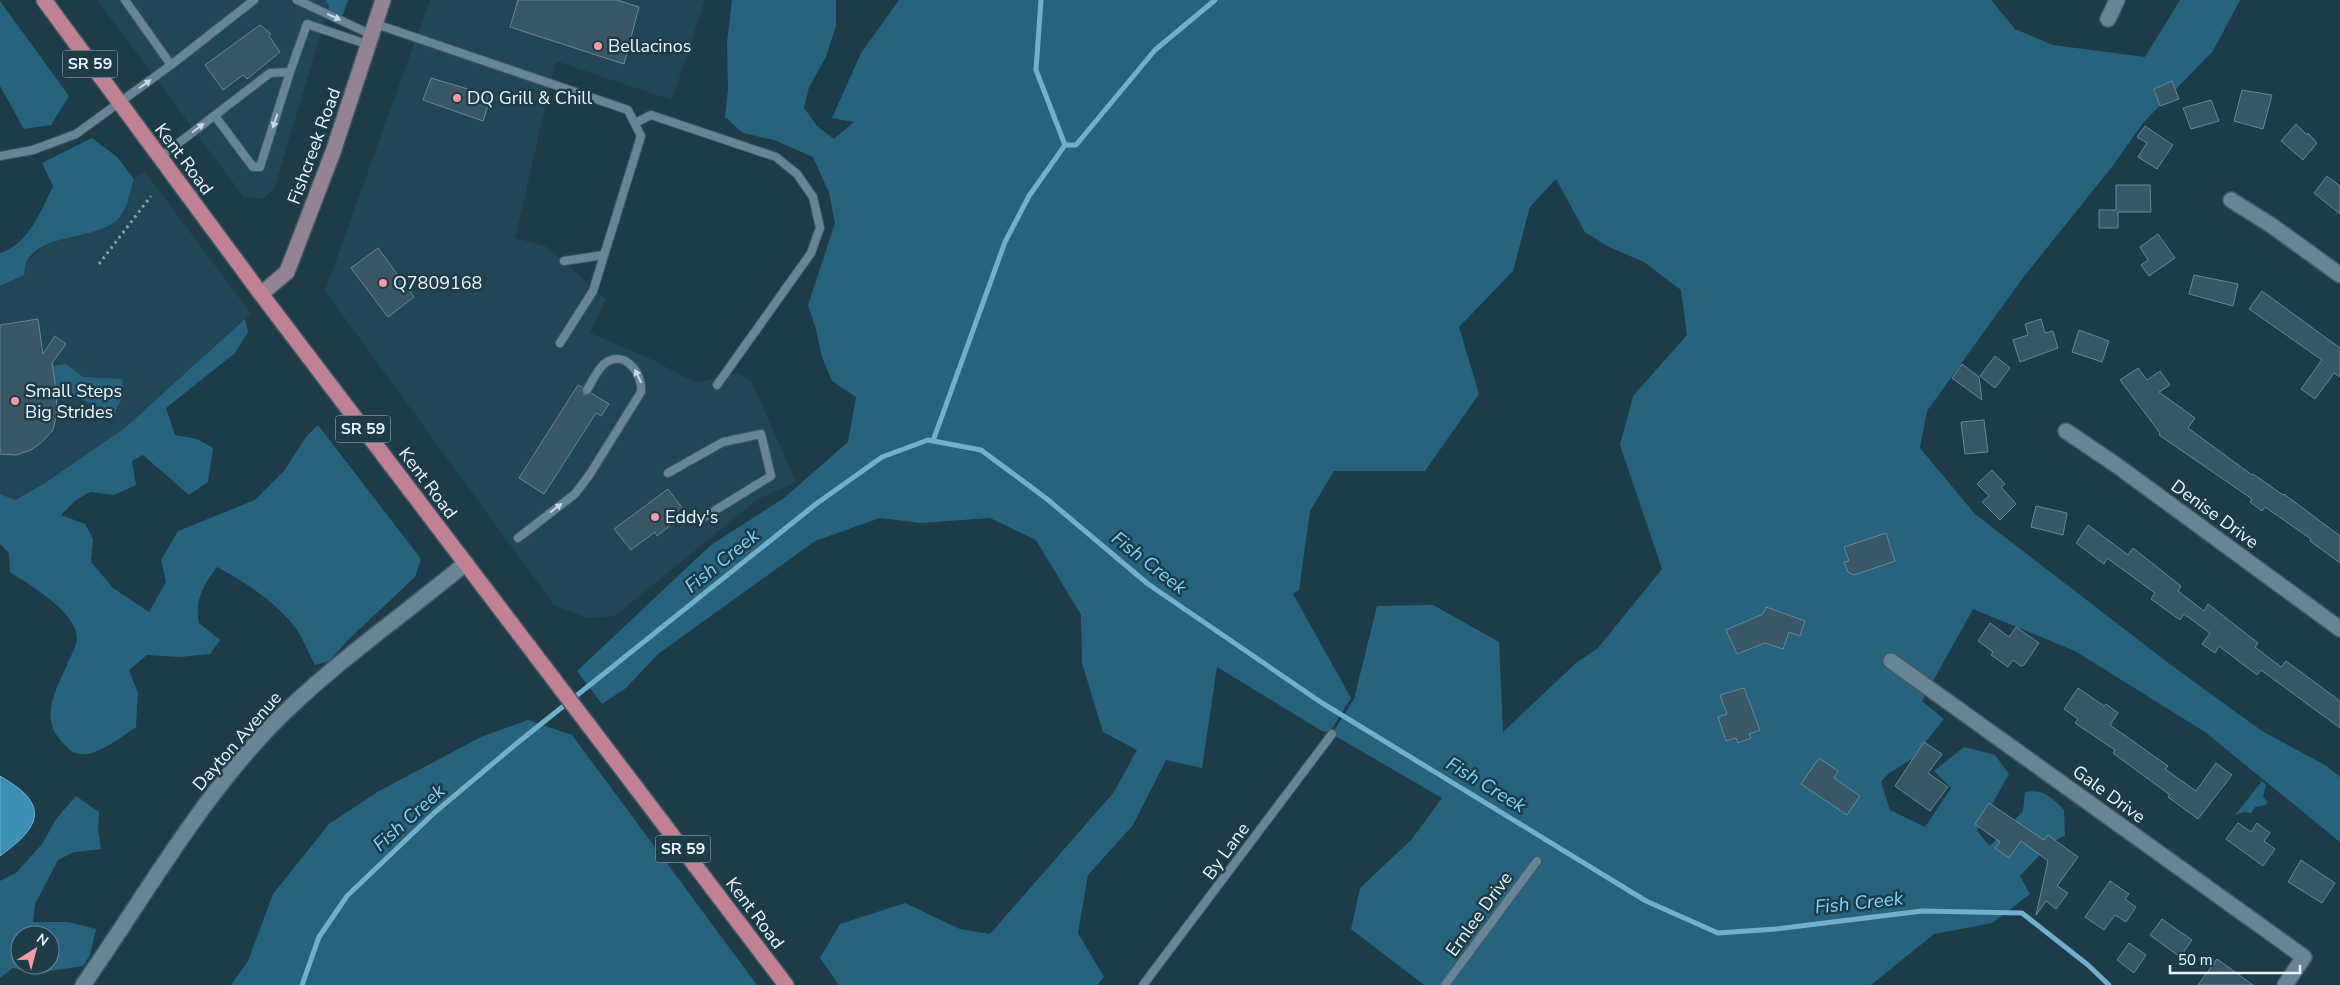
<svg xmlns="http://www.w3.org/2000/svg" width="2340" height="985" font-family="'Nunito Sans',sans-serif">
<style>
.built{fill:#214757}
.green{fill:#28637d;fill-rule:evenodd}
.water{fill:#3d90b5;stroke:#71afcb}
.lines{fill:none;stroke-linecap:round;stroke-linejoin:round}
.stream{stroke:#71afcb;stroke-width:5}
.building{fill:#3a5765;stroke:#688796}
.lane-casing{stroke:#405964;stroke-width:10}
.street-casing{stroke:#405964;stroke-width:18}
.secondary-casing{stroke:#405964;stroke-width:18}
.primary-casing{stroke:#405964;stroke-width:18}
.path{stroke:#8ba0a9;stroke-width:3;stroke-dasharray:2.5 4;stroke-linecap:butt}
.lane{stroke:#678595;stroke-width:8}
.street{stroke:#678595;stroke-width:15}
.secondary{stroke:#948395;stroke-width:15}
.primary{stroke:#c18194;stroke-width:15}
.oneway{fill:#c8dae3}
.poi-dot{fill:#f49aa6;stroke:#1e3b48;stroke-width:2}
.labels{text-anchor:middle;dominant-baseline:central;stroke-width:5;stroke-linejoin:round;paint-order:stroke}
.shield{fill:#1e3b48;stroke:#acbfc7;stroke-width:1}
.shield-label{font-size:16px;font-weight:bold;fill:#e9f7fd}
.poi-label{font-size:18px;fill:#e9f7fd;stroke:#1e3b48;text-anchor:start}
.street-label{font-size:18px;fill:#e9f7fd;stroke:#1e3b48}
.water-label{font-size:19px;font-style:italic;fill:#80d6ff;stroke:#1e3b48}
</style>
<rect width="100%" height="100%" fill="#1e3b48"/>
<path class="built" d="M97,0h228l4,6 -55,183 -11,10 -20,-3z
M430,0h275l-33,100 -116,-39 -41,177 30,8 61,53 -16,34 61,26 45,24 42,-10 14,9 44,100 -38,17 -143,117 -29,2 -32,-13 -229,-314z
M145,172l107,143 -7,4 -119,108 -81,56 -31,17 -14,-6v-208l24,-11 3,-15 18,-14 24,-9 19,-3 40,-33 6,-22z"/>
<path class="green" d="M325,0h23l-7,20 -14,-6 2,-8z
M732,0h104v26l-10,31 -17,30 -5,21 13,18 17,13 20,-17 -22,-4 29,-65 38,-53h1092l24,29 38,16 92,12 35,-57h60l-27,51 -70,72 -32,45 -89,111 -95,132 -7,37 55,66 196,151 91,66 63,34 15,12v65l-135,-110 -130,-81 -102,-42 -51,92 22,18 -32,40 -23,14 -8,9 9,28 35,17 26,-39 -17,-17 30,-24 31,8 14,19 -32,57 13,15 33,-35 2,-19c19,-3 26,5 39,18l1,25 -14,8 -31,33 10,18 -38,29 -58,11 -63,51h-447l-73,-56 9,-41 52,-49 30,-41 -110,-64 22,-35 23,-93 56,-1 66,37 4,90 73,-69 22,-15 64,-79 -42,-124 13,-49 54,-61 -6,-45 -37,-28 -35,-15 -24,-15 -29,-53 -26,28 -17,64 -54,56 20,67 -54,77h-91l-24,40 -11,79 -6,4 58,104 -21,34 -8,-1 -105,-64 -15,101 -36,-8 -33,65 -45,50 -10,58 26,44 -7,8h-258l-19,-27 20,-34 65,-21 55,26 30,5 124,-142 23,-42 -34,-18 -21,-69 -1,-48 -45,-75 -46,-22 -69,5 -41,-5 -65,23 -157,113 -32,34 -24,16 -25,-33 134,-126 73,-47 64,-56 8,-45 -24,-16 -10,-24 -6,-28 -8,-24 27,-82 -6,-30 -16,-36 -39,-17 -31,-7 -18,-16 3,-28 -1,-46z
M0,1l69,95 -18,29 -27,4 -24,-43z
M92,138l25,19 17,22c-4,13 -7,32 -18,42 -22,18 -71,13 -88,38 -3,4 -3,11 -4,16l-24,11v-33c28,-8 41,-42 53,-67l-11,-23z
M245,319l3,13 -13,21 -69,55 9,27 22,4 16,9 -5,34 -19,13 -46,-40 -11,6 4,24 -22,10 -24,-3 -14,8 -15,15 24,9 8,15 -2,23 22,26 36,24 17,-30 -5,-22 17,-29 77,-31 29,-29 22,-34 12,-12 103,134 -6,18 -65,61 -21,23 -14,4c-6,-11 -11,-24 -18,-35 -19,-27 -52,-48 -80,-63 -13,17 -23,34 -18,56l21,17 -10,14 -30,3 -33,-2 -18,15 9,23 -2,34c-17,11 -52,42 -70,19 -4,-4 -9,-10 -12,-15 -11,-26 7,-50 16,-73 3,-6 7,-14 7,-21 -2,-26 -47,-52 -67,-65l-1,-19 -9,-9v-50l15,6 30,-17 81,-56z
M66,364l17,13 39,2 2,15 -10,20 -48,-22 -9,3 -5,-29z
M528,720l44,15 185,250h-526l17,-24 25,-67 56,-70 50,-33 102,-54z
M2262,781l4,4 -3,11 4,6 -1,3 -11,2 -4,6 -7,-1 -9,3z
M76,796l23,16 -1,18 3,19 -27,3 -16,8 -23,44 -2,18h35l28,7 -6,26 -7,11 -46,7 -24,-5 -13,10v-97l16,-8 27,-30 13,-24zM20,935h30v30h-30z"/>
<path class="water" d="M0,776c49,28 43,49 0,80z"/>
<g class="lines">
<path class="stream" d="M1041,0l-5,70 29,75
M933,441l72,-199 24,-46 36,-51h11l79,-95 60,-50
M302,985l17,-48 28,-41 87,-83 82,-69 300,-240 66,-47 46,-17 53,10 66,49 101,85 174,119 324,198 72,32 58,-4 146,-18 100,2 66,52 21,20"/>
</g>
<path class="building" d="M518,0h99l22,7 -15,57 -114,-37z
M260,25l11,9 -2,2 11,16 -33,27 -4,-4 -20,15 -18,-25z
M431,78l60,18 -8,25 -60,-21z
M2172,81l7,18 -19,7 -6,-17z
M2242,90l30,5 -9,34 -29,-8z
M2211,100l8,21 -28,8 -8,-21z
M2296,124l11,11 1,-2 9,10 -14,17 -22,-19z
M2145,126l28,19 -16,24 -19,-12 9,-14 -10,-6z
M2327,176l13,10v28l-26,-21z
M2116,185h34l1,27h-33v16h-19v-18h17z
M2158,234l17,24 -26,18 -8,-11 7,-5 -8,-13z
M378,248l36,49 -26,20 -37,-49z
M2194,275l44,9 -5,22 -44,-12z
M2262,291l78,57v29l-6,-4 -19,26 -14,-10 21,-29 -73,-51z
M38,319l5,35 12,-18 11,8 -14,19 5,32 -1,23 -3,12 -11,12 -11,8 -15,5 -16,-1v-129z
M2041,319l4,14 8,-2 5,17 -38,14 -7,-22 15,-5 -3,-11z
M2079,330l30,11 -7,21 -30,-10z
M1995,356l15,12 -15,20 -15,-12z
M1962,364l17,13 3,23 -30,-22z
M2138,368l9,12 13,-9 10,14 -11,7 36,26 -7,10 64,47 1,-1 30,21 1,-1 56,42v27l-30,-22 1,-2 -46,-32 -3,4 -12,-9 2,-3 -93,-64 1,-2 -40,-53z
M578,385l4,2 2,8 7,-2 18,11 -8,12 -5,-3 -52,81 -25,-16z
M1984,420l4,32 -23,2 -4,-32z
M1992,470l13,14 -4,3 15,17 -16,16 -18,-18 7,-6 -12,-12z
M668,489l18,24 -29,23 -2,-4 -24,18 -17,-21z
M2036,506l31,7 -4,22 -32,-8z
M2088,525l40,30 5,-7 48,38 -3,5 26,20 4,-7 50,39 -3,4 26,20 5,-6 54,40v27l-79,-58 -4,5 -38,-29 -4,7 -13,-9 8,-11 -26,-19 -4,6 -29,-21 4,-6 -48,-35 -3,6 -28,-21z
M1886,533l9,28 -41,14 -6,-3 -4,-10 5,-1 -5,-14z
M1766,607l39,14 -5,15 -11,-4 -6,17 -18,-6 -28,11 -11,-24 37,-16z
M1990,623l19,14 7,-10 23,16 -15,22 -3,1 -8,-6 -5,7 -17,-12 2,-3 -15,-11z
M1744,688l16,42 -11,4 2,4 -13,5 -2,-5 -10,3 -8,-24 9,-3 -7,-19z
M2078,688l26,18 2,-2 12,9 -8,12 58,41 -3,3 31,22 20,-28 16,12 -34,44 -30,-22 2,-2 -57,-42 2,-3 -40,-27 3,-4 -14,-10z
M1924,742l18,12 -14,19 20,14 -18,24 -35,-25z
M1819,758l19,13 -4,7 26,18 -13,19 -46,-31z
M1989,803l55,37 4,-5 30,22 -21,29 11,7 -12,16 -10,-8 -10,14 12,-54 -27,-20 -12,17 -14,-10 5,-6 -25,-18z
M2238,823l13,9 6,-9 13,10 -6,8 11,8 -12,17 -37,-27z
M2301,860l34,23 -13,20 -34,-21z
M2110,881l19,13 -4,5 11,8 -10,15 -11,-7 -11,15 -19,-13z
M2162,919l30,21 -12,17 -30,-22z
M2129,943l17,12 -12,18 -17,-13z
M2217,959l36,26h-55z"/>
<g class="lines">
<g class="lane-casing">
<path id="lane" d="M125,0l46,65
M297,0l75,35
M376,24l252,86 13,26 -48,155 -33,52
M290,72l17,-48 62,21
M635,123l16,-8 125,42 21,17 16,23 7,31 -9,25 -94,132
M0,156l33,-6 43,-16 95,-69 83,-65
M159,158l111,-85 20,-1 -30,95h-7l-38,-51
M564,261l40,-6
M668,473l55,-31 38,-8 10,42 -70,43
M518,538l57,-44 15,-20 51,-82c2,-19 -17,-44 -37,-28 -7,6 -12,18 -17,26
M1143,985l189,-251
M1445,985l92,-124"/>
</g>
<g class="street-casing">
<path id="street" d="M2108,19l9,-19
M2231,200l40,25 69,50
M2066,431l53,36 221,162
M1891,661l413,296 -19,28
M83,985c60,-86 113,-180 186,-257 59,-61 131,-110 197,-165"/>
</g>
<g class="secondary-casing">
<path id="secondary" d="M261,294l26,-22 46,-120 50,-152"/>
</g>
<g class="primary-casing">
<path id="primary" d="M44,0l217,294 525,691"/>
</g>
<path class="path" d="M99,264l52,-68"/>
<use href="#lane" class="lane"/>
<use href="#street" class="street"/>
<use href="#secondary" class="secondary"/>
<use href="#primary" class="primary"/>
</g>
<defs><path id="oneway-solid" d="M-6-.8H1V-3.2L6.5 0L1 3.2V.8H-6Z" transform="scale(1.25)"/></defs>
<g class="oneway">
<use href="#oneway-solid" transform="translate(334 17) rotate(24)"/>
<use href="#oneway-solid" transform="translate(145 84) rotate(-35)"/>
<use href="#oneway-solid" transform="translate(275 121) rotate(108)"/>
<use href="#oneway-solid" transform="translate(198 128) rotate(-37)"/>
<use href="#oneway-solid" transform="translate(638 376) rotate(-116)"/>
<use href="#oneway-solid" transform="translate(556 508) rotate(-37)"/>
</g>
<g class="poi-dot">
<circle cx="598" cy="46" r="5"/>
<circle cx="457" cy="98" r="5"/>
<circle cx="383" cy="283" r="5"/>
<circle cx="15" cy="401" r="5"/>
<circle cx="655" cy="517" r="5"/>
</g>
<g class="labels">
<g class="shield">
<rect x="62.5" y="50.5" width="55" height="27" rx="4"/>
<rect x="335.5" y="415.5" width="55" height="27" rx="4"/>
<rect x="655.5" y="835.5" width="55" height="27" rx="4"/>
</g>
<g class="shield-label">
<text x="90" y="64">SR 59</text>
<text x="363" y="429">SR 59</text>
<text x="683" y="849">SR 59</text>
</g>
<g class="poi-label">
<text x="608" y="46">Bellacinos</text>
<text x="467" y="98">DQ Grill &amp; Chill</text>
<text x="393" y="283">Q7809168</text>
<text x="25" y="391">Small Steps<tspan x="25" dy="21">Big Strides</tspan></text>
<text x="665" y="517">Eddy's</text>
</g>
<g class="street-label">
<text transform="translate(314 146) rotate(-70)">Fishcreek Road</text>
<text transform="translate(184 159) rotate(53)">Kent Road</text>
<text transform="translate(428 483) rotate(53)">Kent Road</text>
<text transform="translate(2215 514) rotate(36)">Denise Drive</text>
<text transform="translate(237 741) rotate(-49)">Dayton Avenue</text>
<text transform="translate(2109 794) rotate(36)">Gale Drive</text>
<text transform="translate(1226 851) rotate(-54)">By Lane</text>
<text transform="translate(755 913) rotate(53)">Kent Road</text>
<text transform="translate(1479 914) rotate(-54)">Ernlee Drive</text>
</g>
<g class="water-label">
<text transform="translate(722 561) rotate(-39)">Fish Creek</text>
<text transform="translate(1149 563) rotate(38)">Fish Creek</text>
<text transform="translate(1486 785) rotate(31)">Fish Creek</text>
<text transform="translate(409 818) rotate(-42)">Fish Creek</text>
<text transform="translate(1859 903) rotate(-6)">Fish Creek</text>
</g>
</g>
<g transform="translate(35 950) rotate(36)"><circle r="24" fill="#1e3b48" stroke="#6f8690"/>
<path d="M0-4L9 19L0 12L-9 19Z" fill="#f49aa6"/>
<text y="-8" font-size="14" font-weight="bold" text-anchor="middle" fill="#e9f7fd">N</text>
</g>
<path d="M2170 965v8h130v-8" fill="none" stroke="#e9f7fd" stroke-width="2.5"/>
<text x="2178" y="965" font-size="15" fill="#e9f7fd" stroke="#1e3b48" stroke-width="4" paint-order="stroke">50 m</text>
</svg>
